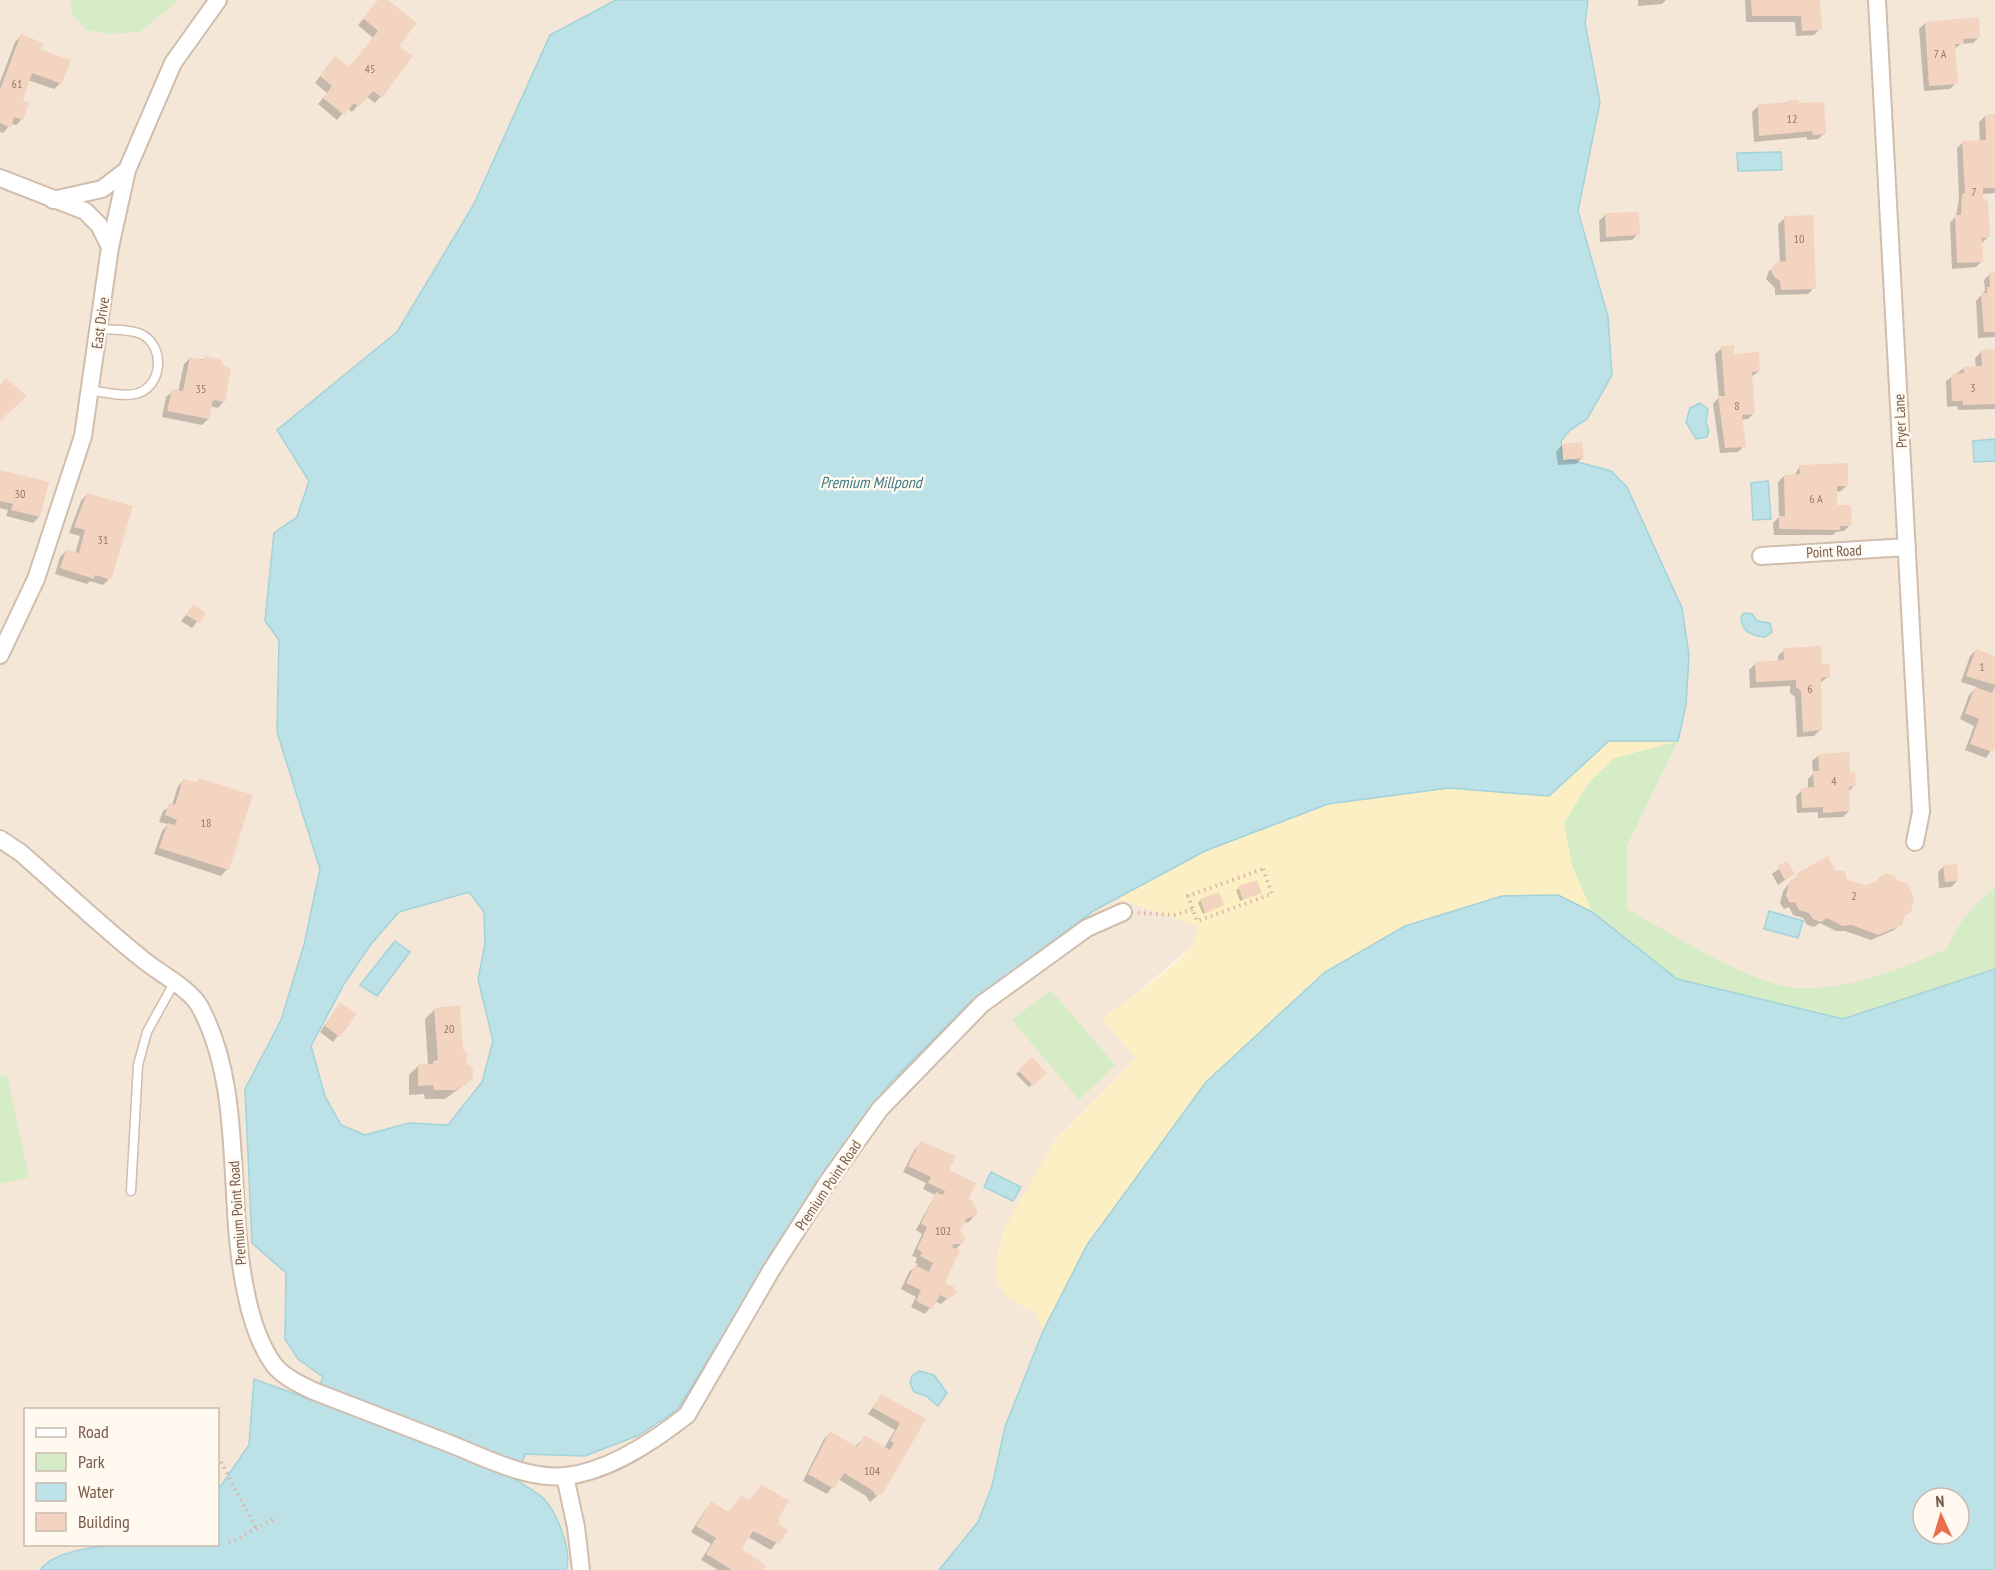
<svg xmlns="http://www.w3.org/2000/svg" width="1995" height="1570" font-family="'PT Sans Narrow',sans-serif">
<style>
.residential{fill:#f5e7d7}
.green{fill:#d6ecc6}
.sand{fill:#fcefc3}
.water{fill:#bce2e8;stroke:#a2d2da;stroke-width:1.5;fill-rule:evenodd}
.shadow{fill:#0003}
.building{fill:#f3d4c0}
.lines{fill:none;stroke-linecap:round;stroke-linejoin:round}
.lane-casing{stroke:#d0bdad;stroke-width:11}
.street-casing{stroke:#d0bdad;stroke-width:20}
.path{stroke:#d9b7a2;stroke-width:4;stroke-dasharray:1.5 4.5;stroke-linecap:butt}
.lane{stroke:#fff;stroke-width:8}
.street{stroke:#fff;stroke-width:16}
.labels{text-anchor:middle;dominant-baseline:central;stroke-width:5;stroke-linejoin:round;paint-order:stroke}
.number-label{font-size:12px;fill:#987968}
.street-label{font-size:15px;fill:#795b4b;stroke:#fff9f0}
.water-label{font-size:16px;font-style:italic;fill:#417b85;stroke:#fff9f0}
</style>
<rect width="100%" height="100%" fill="#fdf5e9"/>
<path class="residential" d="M0,0h616l-66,35 -76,169 -77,128 -120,98 32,51 -44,140 14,18 -2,93 43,137 -16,76 -23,75 -36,70 7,153 34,30 -1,66 13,20 25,18 -9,24 -60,-21 -5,65 -31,45v-80h-192v134l72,1 -52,17 -6,8h-40z
M1588,0h407v969l-152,50 -217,-80 1,-93 51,-105 -115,-283 -2,-17 9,-11 17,-11 21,-102 -30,-106 22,-109 -15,-79z
M470,892l14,20 1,32 -7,35 15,62 -11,41 -34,43 -39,-2 -44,12 -24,-10 -16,-29 -14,-50 33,-62 27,-40 28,-32z
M1117,898l81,28 -1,9 -2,8 -35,31 -57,46 33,38 -82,84 -48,154 30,17 7,18 -38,96 -13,59 -14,36 -39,48h-373l2,-7 -7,-36 -17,-28 -28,-19 9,-26 153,-45 134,-220 76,-104 81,-82 126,-93z"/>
<path class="green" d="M71,0h108l-39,32 -31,2 -23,-4 -14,-16z
M1678,741l-51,105v63c42,23 124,76 170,79 53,3 102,-19 150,-39 10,-26 27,-45 48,-62v82l-152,50 -166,-40 -85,-67 -20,-46 -8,-43 24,-40 26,-25z
M1051,990l64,75 -36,35 -67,-80z
M7,1075l22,102 -29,7v-108z"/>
<path class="sand" d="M1609,741h69l-64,17 -26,25 -24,40 8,43 20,46 -34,-17 -153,31 -80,46 -119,110 -119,163 -44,86 -7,-18 -30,-17 -9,-14 -2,-17 10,-38 49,-85 82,-84 -34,-39c29,-22 69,-47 91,-75 4,-5 4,-12 5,-18l-81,-28 88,-47 123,-47 121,-16 100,8z"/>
<path class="water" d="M616,0h972l-3,23 15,79 -22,109 30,106 4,58 -25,44 -17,11 -9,11 2,17 48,13 16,16 55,121 7,47 -3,50 -8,36h-69l-60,55 -100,-8 -121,16 -123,47 -110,59 -126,93 -81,82 -76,104 -134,220 -39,26 -54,21 -60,-2 -9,26c9,6 21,12 28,19 13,14 29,53 22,71h-526c24,-34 138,-25 178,-26v-54l31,-45 5,-66 60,22 9,-24 -25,-18 -13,-20 1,-66 -34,-30 -7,-154 36,-69 23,-75 16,-76 -43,-137 2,-92 -14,-19 9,-88 23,-16 12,-36 -32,-51 120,-98 77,-128 76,-169zM469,892l15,20 1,32 -7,35 15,62 -11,41 -34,43 -39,-2 -44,12 -24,-10 -16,-29 -14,-50 33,-62 27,-40 28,-32z
M1781,152l1,18 -44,1 -1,-18z
M1700,403l8,6 -2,14 3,8 -2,6 -11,2 -10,-17 4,-14z
M1995,439v22l-21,1 -1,-21z
M1768,481l3,38 -18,1 -2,-37z
M1744,613l8,1 5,7 13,2 2,9 -7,5c-13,-1 -24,-6 -24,-20z
M1558,895l34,17 85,67 166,40 152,-50v601h-1056l39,-48 14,-36 13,-59 38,-96 44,-86 119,-163 119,-110 80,-46 97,-30zM1923,1498h36v36h-36z
M1769,911l34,10 -5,17 -34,-9z
M395,941l15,11 -33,44 -17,-11z
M991,1172l30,15 -8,14 -29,-14z
M919,1371l15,4 13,18 -9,13 -12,-10 -12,-4 -4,-9 2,-7z"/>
<path class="shadow" d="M379,0h7l15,72 -26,31 -9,-7 -14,16 -5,-4 -10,12 -19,-16 9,-11 -12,-10 14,-19 20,5 24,-31 -15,-13z
M1638,0h28l-4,4 -24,2z
M1745,0h74l1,29 -6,6 -18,1 -1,-14h-49z
M1925,23l54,14 -6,6 -12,1 -7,5 2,34 -6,6 -26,2 -5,-62z
M21,36l40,47 -7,6 -26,-9 -7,21 1,18 -6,6 -5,-1 -8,9 -3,-1v-50l15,-40z
M1797,101l28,32 -7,6 -11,1v-3l-53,5 -2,-30 6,-6z
M1985,116h10v77l-13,1 6,43 -6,6v18l-6,6 -24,2 -2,-46 6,-7 3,-17 -2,-51 6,-6h17l-1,-20z
M1605,215l33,19 -6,6 -32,2 -1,-21z
M1785,218l29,70 -6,6 -33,1v-7l-9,-9 3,-8 11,-7 -2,-40z
M1990,274h5v63l-17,1 -2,-37 9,-10 -1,-11z
M1722,348l37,23 -8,6 3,36 -6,6 -7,1 3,26 -6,6 -18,1 -7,-49 6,-7 -4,-43z
M1982,351h13v58l-37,1 -1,-4 -10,1 -1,-26 18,-13h12l-1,-10z
M190,358l30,3 4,40 -6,7 -8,-2 -2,13 -6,6 -40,-8 4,-20 7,-6 5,1 6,-28z
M1562,445l21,12 -7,7 -18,1 -2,-13z
M1800,466l47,19 -6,6 -6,1 1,14 14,19 -6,6 -8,1 -3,3h-59l-1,-12 6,-6 -1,-35 6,-6h10z
M0,471l39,46 -6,6 -27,-7 2,-6 -8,-2z
M87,494l22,85 -6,6 -13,-4 -3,3 -32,-10 5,-17 6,-6 9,3 5,-18 -11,-3 12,-32z
M193,606l11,7 -12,15 -11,-7z
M1784,650l37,16 7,11 -8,6v47l-6,6 -17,1 -2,-40 -5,-4v-7l-40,2 -1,-18 6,-6 23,-2v-6z
M1976,650l19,7v87l-9,14 -21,-8 9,-24 -14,-7 9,-24 8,-8 -16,-5 9,-26z
M1819,755l29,19 6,12 -6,6 1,19 -6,6 -25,1v-6l-21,1 -1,-17 6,-6 6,-1v-10l5,-5 -1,-13z
M184,780l11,4 4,-4 28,89 -6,7 -67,-22 8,-23 6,-7 -9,-2 4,-11 9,-6 6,-19z
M1827,858l9,14 10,10 20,4 7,-1 6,-6 23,39 -2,6 -6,6 -23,10 -26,-9h-9l-16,-8 -6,4 -7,-2 -4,-7 -10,-3 -4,-8 -5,2 -4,-6 3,-12 8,-10z
M1786,863l7,11 -15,11 -6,-11z
M1944,866l13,15 -6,6 -12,1 -1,-16z
M1239,888l21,4 -20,9 -4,-11z
M1201,900l21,5 -19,9 -5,-11z
M340,1004l15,10 -22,28 -13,-10z
M435,1009l37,70 -27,20h-20l-1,-5 -15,1v-20l9,-9 10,-1 -3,-46z
M1032,1059l13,14 -16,14 -13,-13z
M921,1143l26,28 28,44 -6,7 -6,1 -4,8 3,12 -7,7 -12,34 12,8 -14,12 -6,-3 -10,13 -14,-7 5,-10 -15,-8 8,-17 9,-8 -3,-1 2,-5 -5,-2 10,-22 -6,-4 19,-35 -12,-6 3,-6 -23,-11 12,-23z
M881,1396l43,24 -42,72 -12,10 -4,-6 -28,-17 -11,15 -24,-13 21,-42 6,-6 25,14 9,-10 20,11 11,-18 -27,-16z
M761,1486l15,38 9,6 -14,20 -23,-13 -8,13 21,20h-43l-17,-10 10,-16 -20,-12 15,-23 6,-6 15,10 22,-11z"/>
<path class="building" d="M378,0h10l29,23 -18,23 14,10 -31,42 -9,-7 -14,16 -5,-4 -10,12 -21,-17 9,-12 -12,-10 15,-20 14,11 29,-36 -15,-13z
M1751,0h69l2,30 -20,1 -1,-15h-49z
M1979,17l1,21 -17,1 1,5h-9l3,40 -29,2 -4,-64z
M21,34l22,9 -2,7 30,10 -9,24 -30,-11 -9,27 6,3 -6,17 -9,-3 -3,11 -11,-5v-33z
M1787,100h12v3l25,-1 2,32 -13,1 -1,-4 -53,5 -1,-32 29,-1z
M1995,114v74h-12v10l5,4 2,35 -8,1 1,24 -26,1 -2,-48h6l1,-21 3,-1 -3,-52 24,-1 -1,-25z
M1639,212l1,23 -34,2 -1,-24z
M1813,215l3,74 -35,1 -1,-9 -6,-4 -3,-7 5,-8 10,-1 -2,-45z
M1995,272v60h-11l-3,-38 6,-1v-6h3l-1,-14z
M1734,345v9l25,-2 1,19 -8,1 3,42 -13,1 4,32 -21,1 -7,-52h7l-4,-50z
M1995,349v55l-32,1v-4h-11l-1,-27 13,-1 -1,-6 19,-1 -1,-16z
M205,356l17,4 -1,3 10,6 -6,33 -12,-2 -4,19 -42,-8 5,-22 11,2 7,-34 14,3z
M6,378l21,18 -27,25v-36z
M1582,442l2,16 -21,2 -1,-16z
M1848,463v23h-11v19h14l1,21h-12v4l-61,-1v-13h6l-1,-41 16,-1 -1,-9z
M0,470l49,12 -9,35 -29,-7 2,-6 -13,-3z
M87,493l46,13 -22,74 -16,-5 -1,4 -34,-11 6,-18 13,3 6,-23 -11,-3z
M193,604l13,9 -6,10 -14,-8z
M1821,646l1,18h7l1,13 -9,1 1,52 -19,2 -2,-41 -5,-4v-7l-40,2 -1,-20 29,-2 -1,-12z
M1976,649l19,7v29l-29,-9z
M1995,686v61l-2,5 -23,-8 9,-25 -14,-6 10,-26 17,6z
M1849,752l1,21 5,-1 1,14 -7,1 1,24 -27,2v-6l-21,1 -1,-20 13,-1 -1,-16h6l-1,-17z
M199,778l54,17 -24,75 -70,-22 9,-25 7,2 2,-5 -12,-5 4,-12 6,2 8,-26 14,4z
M1828,856l8,15h9l2,9 19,5 10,-3 2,-4 9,-5 8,3 3,5 9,2 7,15 -3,14 -6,4 -3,9 -24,10 -26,-10 -9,1 -16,-8 -6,4 -8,-3 -4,-6 -10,-3 -4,-8 -5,1 -4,-7 3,-13 9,-6 -2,-3z
M1787,861l8,13 -10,6 -8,-14z
M1957,864l1,17 -13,1 -2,-17z
M1257,880l5,13 -19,7 -5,-14z
M1219,892l5,13 -19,8 -5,-14z
M340,1002l17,12 -17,23 -15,-11z
M460,1005l3,44 5,4 -2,10 7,6v10l-17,11h-22l-1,-5 -15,1v-22h15v-3l5,-1 -4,-52z
M1032,1057l15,16 -14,13 -15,-16z
M920,1141l36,15 -7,14 27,13 -7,16 5,3 -1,2 5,7 -2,5 -9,2 -7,13 5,6 -2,7h-9l-2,3 8,3 -15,33 9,4 3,6 -9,6 -8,-4 -8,14 -16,-8 5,-11 -15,-7 9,-18 14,7 4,-9 -13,-7 2,-4 -5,-3 10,-22 -6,-3 15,-32 7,3 2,-4 -17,-8 3,-6 -23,-11z
M881,1394l45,25 -43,74 -7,3 -4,-6 -28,-17 -10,16 -26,-15 22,-43 27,16 7,-12 26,15 4,-7 -4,-2 10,-18 -27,-15z
M761,1484l28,17 -11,18 2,2 -2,3 10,6 -9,14 -26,-13 -11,18 24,17 -3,4h-31l-26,-16 10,-16 -20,-12 15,-25 17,11 13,-17 9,6z"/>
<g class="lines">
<g class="lane-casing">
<path id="lane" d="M89,390c14,2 33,7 46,4 28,-6 31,-48 6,-60 -11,-5 -29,-4 -41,-5
M131,1191l7,-126 9,-33 27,-49"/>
</g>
<g class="street-casing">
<path id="street" d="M1877,0l44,812 -6,30
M0,178l85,33 14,14 11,22
M53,200l49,-11 25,-19
M1761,556l146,-9
M0,655l36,-76 47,-143 27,-189 17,-77 46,-107 45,-63
M0,839l21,14c40,35 79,72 120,105 16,14 50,31 59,49 45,83 26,195 46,286 5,25 13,51 28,72 11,13 27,20 42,27 44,17 88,34 132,51 36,14 78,37 118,33 44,-5 88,-35 121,-61l85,-146 55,-86 53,-74 102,-105 105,-76 36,-16
M565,1476l11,51 5,43"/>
</g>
<path class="path" d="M1263,869l9,25 -75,27 -9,-25z
M1138,913l38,2 17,-6
M221,1462l35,66
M229,1543l48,-26"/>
<use href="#lane" class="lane"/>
<use href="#street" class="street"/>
</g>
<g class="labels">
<g class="number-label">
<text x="1940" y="53">7 A</text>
<text x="370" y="68">45</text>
<text x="17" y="83">61</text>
<text x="1792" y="118">12</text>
<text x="1974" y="191">7</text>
<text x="1799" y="238">10</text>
<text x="1973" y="387">3</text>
<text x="201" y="388">35</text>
<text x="1737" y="405">8</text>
<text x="20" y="493">30</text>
<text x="1816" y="498">6 A</text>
<text x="103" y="539">31</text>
<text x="1982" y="666">1</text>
<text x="1810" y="688">6</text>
<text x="1834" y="780">4</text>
<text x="206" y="822">18</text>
<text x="1854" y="895">2</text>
<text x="449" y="1028">20</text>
<text x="943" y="1230">102</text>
<text x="872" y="1470">104</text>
</g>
<g class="street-label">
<text transform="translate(100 323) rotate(-82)">East Drive</text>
<text transform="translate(1900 421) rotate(-93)">Pryer Lane</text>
<text transform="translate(1834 551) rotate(-3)">Point Road</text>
<text transform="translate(828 1185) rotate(-56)">Premium Point Road</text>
<text transform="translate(237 1213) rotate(-94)">Premium Point Road</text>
</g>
<g class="water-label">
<text x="871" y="482">Premium Millpond</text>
</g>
</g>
<rect x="24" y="1408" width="195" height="138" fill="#fff9f0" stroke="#c9baae" stroke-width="1.5"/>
<rect x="36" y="1428" width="30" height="9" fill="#ffffff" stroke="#c9baae" stroke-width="1.5"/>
<text x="78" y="1438" font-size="18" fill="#795b4b">Road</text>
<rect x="36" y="1453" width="30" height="18" fill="#d6ecc6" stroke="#c9baae" stroke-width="1.5"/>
<text x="78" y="1468" font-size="18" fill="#795b4b">Park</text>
<rect x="36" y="1483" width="30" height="18" fill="#bce2e8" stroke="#c9baae" stroke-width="1.5"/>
<text x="78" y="1498" font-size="18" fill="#795b4b">Water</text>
<rect x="36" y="1513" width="30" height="18" fill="#f3d4c0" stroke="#c9baae" stroke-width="1.5"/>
<text x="78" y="1528" font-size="18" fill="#795b4b">Building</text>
<g transform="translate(1941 1516) rotate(356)"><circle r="28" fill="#fff9f0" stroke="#c9baae" stroke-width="1.5"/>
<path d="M0-4.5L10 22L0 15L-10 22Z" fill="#e86e4d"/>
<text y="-9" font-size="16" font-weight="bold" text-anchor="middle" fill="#795b4b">N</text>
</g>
</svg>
